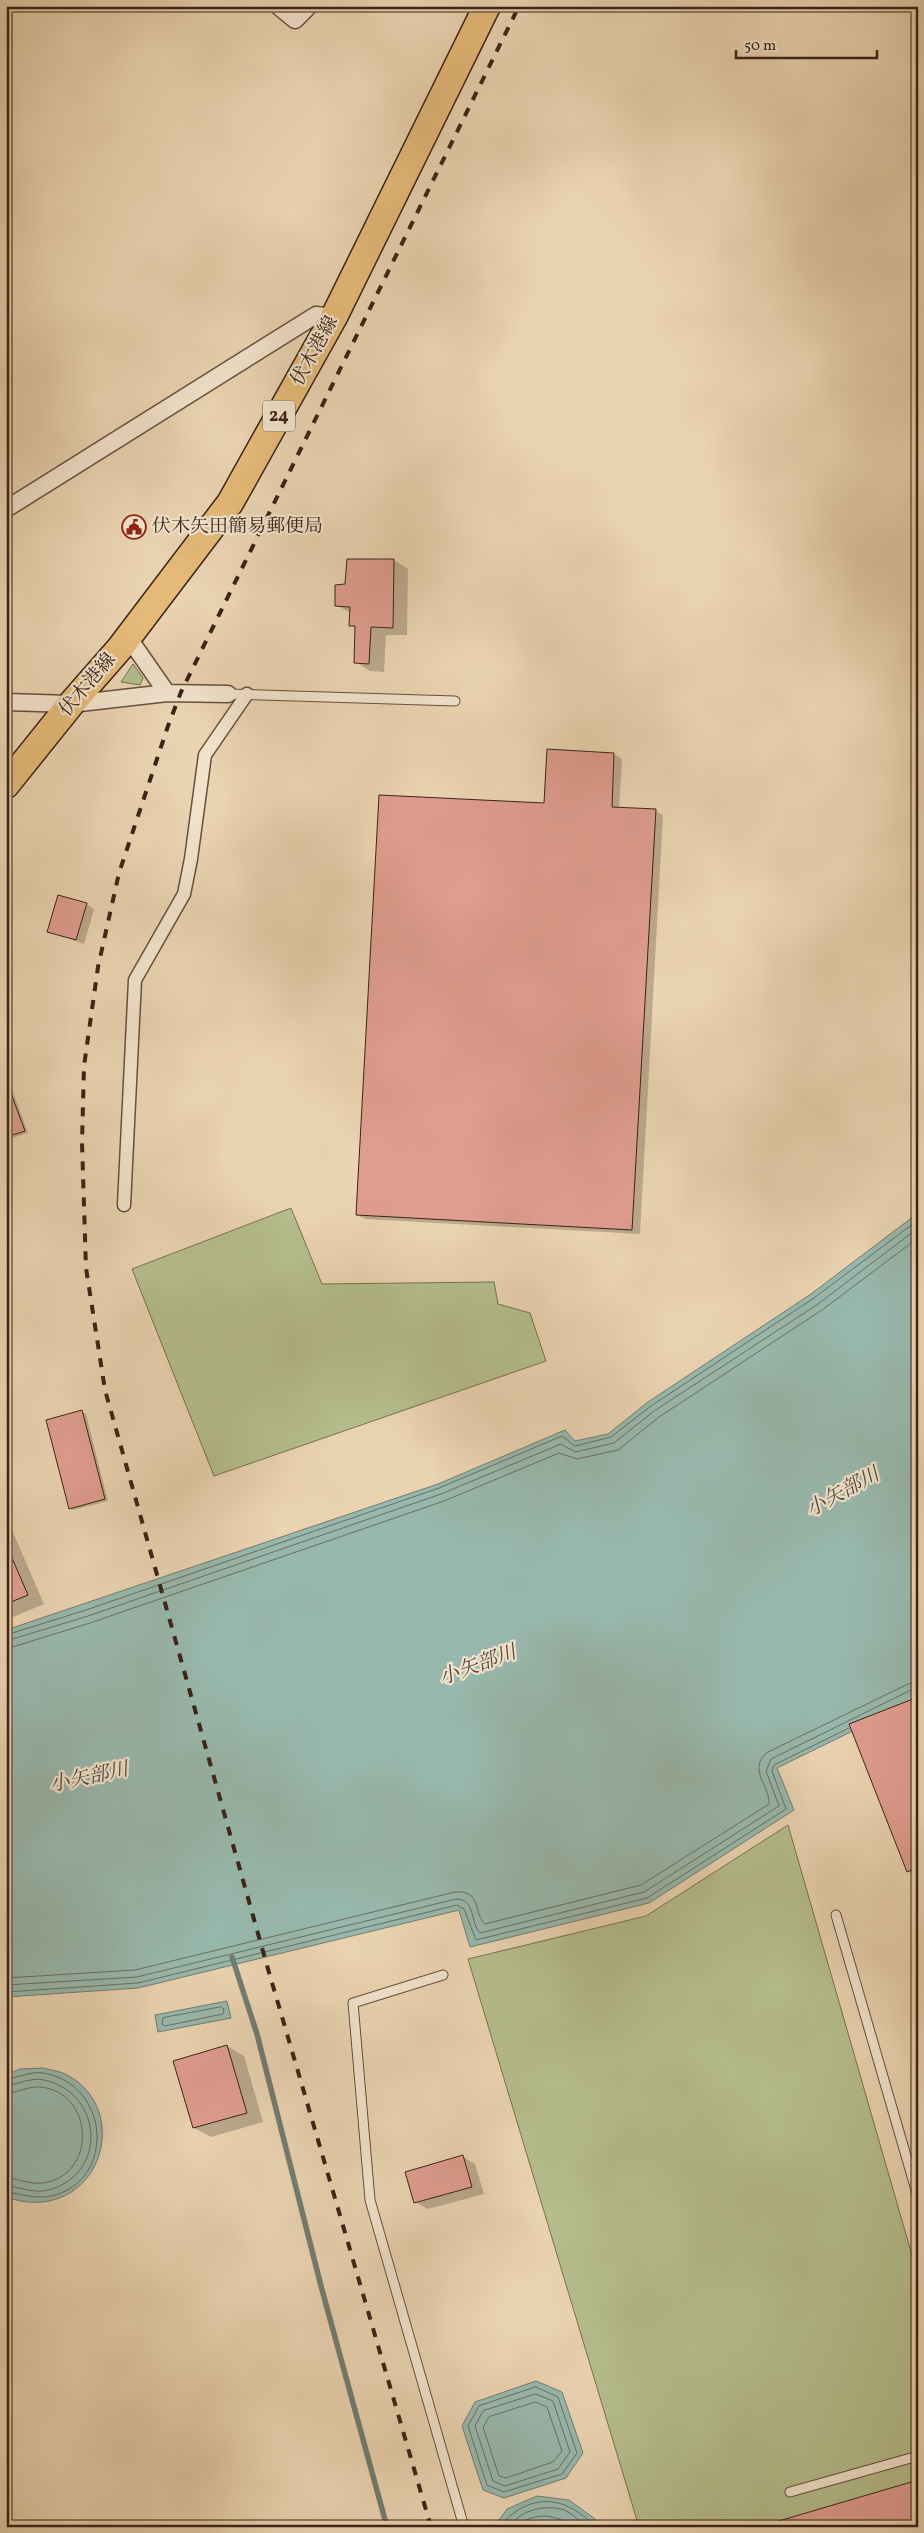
<svg xmlns="http://www.w3.org/2000/svg" width="924" height="2533" font-family="Vollkorn,'Noto Serif JP',serif">
<style>
.green{fill:#b5bd8d;stroke:#787052}
.water{fill:#98b8ad;stroke:#727c71}
.shadow{fill:#0003}
.lines{fill:none;stroke-linecap:round;stroke-linejoin:round}
.shore{stroke:#696e62;stroke-width:1}
.stream{stroke:#727c71;stroke-width:5.5}
.building{fill:#df9d8f;stroke:#3a2317}
.service-casing{stroke:#664f3e;stroke-width:11}
.pedestrian-casing{stroke:#664f3e;stroke-width:15}
.minor-casing{stroke:#664f3e;stroke-width:19}
.primary-casing{stroke:#3a2317;stroke-width:29}
.service{stroke:#f1e2cc;stroke-width:9}
.pedestrian{stroke:#f1e2cc;stroke-width:12}
.minor{stroke:#f1e2cc;stroke-width:16}
.primary{stroke:#e5ba78;stroke-width:26}
.rail{stroke:#3a2317;stroke-width:4;stroke-dasharray:9 9;stroke-linecap:butt}
.labels{text-anchor:middle;dominant-baseline:central;stroke-width:4.5;stroke-linejoin:round;paint-order:stroke}
.shield{fill:#f1e2cc;stroke:#715c4d;stroke-width:1}
.shield-label{font-size:18px;font-weight:bold;fill:#3a2317}
.street-label{font-size:19px;fill:#3a2317;stroke:#f1e2cc}
.poi-label{font-size:19px;fill:#3a2317;stroke:#f1e2cc;text-anchor:start}
.water-label{font-size:20px;font-style:italic;fill:#52483c;stroke:#f1e2cc}
</style>
<rect width="100%" height="100%" fill="#ead3b1"/>
<filter id="stains"><feTurbulence type="fractalNoise" baseFrequency=".004" numOctaves="4"/><feColorMatrix values="0 0 0 0 .2 0 0 0 0 .09 0 0 0 0 .02 0 0 0 .5 -.17"/></filter>
<radialGradient id="worn" r=".72"><stop offset=".6" stop-color="#630" stop-opacity="0"/><stop offset="1" stop-color="#630" stop-opacity=".3"/></radialGradient>
<path class="green" d="M133,664l10,14 -3,7 -19,-3z
M291,1208l31,76 172,-2 4,22 32,9 16,48 -332,115 -82,-207z
M788,1825l130,451v251h-279l-171,-568 178,-43z"/>
<path class="water" d="M918,1213v486l-141,69 17,42 -145,93 -179,44 -11,-37 -321,78 -132,9v-367l432,-146 127,-54 10,11 33,-7 40,-32 163,-108z
M227,2001l4,17 -73,14 -3,-17z
M43,2068c7,2 16,3 22,6 60,29 44,120 -22,128 -12,1 -25,0 -37,-6v-121l14,-6z
M536,2381l26,11 21,61 -17,25 -62,20 -21,-8 -21,-64 13,-24z
M537,2496l32,4 26,19 4,8h-105l13,-18z"/>
<path class="shadow" d="M394,560l14,9 -1,66h-21l-2,37 -14,-1 -14,-9v-33l-6,-4 1,-12 -15,-8 11,-20z
M614,754l8,5 -3,50 36,2 8,4 -23,419 -275,-15 -8,-4 189,-410z
M86,904l8,5 -10,35 -36,-13z
M6,1073l22,60 -22,7z
M82,1412l4,2 22,87 -35,9 -3,-2z
M6,1521l3,2 35,81 -38,16z
M918,1699v178l-10,-6z
M227,2046l17,10 19,66 -52,15 -17,-9z
M463,2157l12,7 9,30 -56,15 -13,-7z"/>
<g class="lines">
<path class="shore" d="M6,1635l80,-25 353,-122 123,-52 13,10 36,-9 40,-31 163,-108 104,-78
M6,1641l82,-25 353,-122 120,-50 14,8 39,-9 40,-32 164,-107 100,-76
M6,1649l84,-26 354,-122 115,-48 18,6 41,-9 41,-33 163,-107 96,-72
M6,1978l129,-8 320,-78c27,-2 18,21 30,32l156,-39 128,-81c1,-19 -21,-33 -3,-51l142,-69 10,-3
M6,1985l131,-8 319,-78c20,0 14,24 24,34l164,-41 135,-86 -13,-35 5,-12 140,-69 7,-1
M6,1992l132,-9 319,-78 7,4 12,31 171,-42 139,-89 -14,-38 2,-6 75,-37
M221,2007l3,2 -1,5 -58,12 -3,-2 1,-6z
M6,2079c13,-1 24,-8 37,-6 68,11 73,109 8,123 -17,3 -29,-2 -45,-4
M6,2085c13,0 24,-8 38,-5 57,12 65,90 8,109 -17,6 -30,-2 -46,-3
M6,2093c12,0 22,-7 34,-6 52,4 58,83 8,95 -16,4 -27,-3 -42,-4
M536,2387l22,10 19,56 -15,21 -58,18 -17,-7 -19,-59 11,-20z
M536,2394l17,7 17,51 -12,17 -53,17 -12,-5 -18,-55 8,-15z
M536,2402l11,5 15,44 -9,11 -47,16 -7,-2 -16,-49 6,-10z
M500,2527c20,-27 52,-34 79,-14 6,4 11,7 14,14
M508,2527c13,-17 36,-23 56,-17 8,3 17,12 22,17
M517,2527c16,-17 41,-12 57,0"/>
<path class="stream" d="M232,1957l25,77 64,252 66,241"/>
</g>
<path class="building" d="M347,559h47l-1,69 -22,-1 -2,37 -15,-1 1,-37h-6l1,-19 -15,-1v-21l10,-1z
M547,749l67,4 -2,54 44,2 -24,421 -276,-15 23,-420 165,8z
M58,895l29,8 -11,37 -29,-8z
M6,1085h2l17,46 -19,6z
M82,1410l23,89 -36,10 -23,-89z
M6,1544l22,51 -22,9z
M918,1697v170l-11,5 -58,-148z
M227,2045l20,68 -54,15 -20,-67z
M463,2155l9,32 -58,16 -9,-31z
M918,2480v47h-146v-4z"/>
<g class="lines">
<g class="service-casing">
<path id="service" d="M228,694l227,7
M836,1915l82,282
M443,1975l-90,28 17,197 94,327
M790,2492l128,-36"/>
</g>
<g class="pedestrian-casing">
<path id="pedestrian" d="M124,1205l11,-225 49,-86 7,-35 14,-104 42,-61"/>
</g>
<g class="minor-casing">
<path id="minor" d="M278,6l17,14 14,-14
M6,509l310,-194 18,2
M128,637l39,56
M6,702l65,2 96,-11 61,1"/>
</g>
<g class="primary-casing">
<path id="primary" d="M6,785l65,-81 49,-56 110,-145 104,-186 153,-311"/>
</g>
<use href="#service" class="service"/>
<use href="#pedestrian" class="pedestrian"/>
<use href="#minor" class="minor"/>
<use href="#primary" class="primary"/>
<path class="rail" d="M431,2527l-165,-565 -161,-572 -19,-122 -4,-125 2,-77 14,-99 21,-94 49,-147 13,-34 338,-686"/>
</g>
<defs>
<g id="civic-ring" transform="scale(1.25)"><circle r="9.5" fill="#f1e2cc" stroke="#8f2418" stroke-width="1.5"/><path d="M-.6-6.5H3V-4.5H.6V-3L4-1V1h2V6H-6V1h2V-1L-.6-3ZM-1.2 2.5V6h2.4V2.5Z" fill="#8f2418"/></g>
</defs>
<g fill-rule="evenodd">
<use href="#civic-ring" x="134" y="527"/>
</g>
<g class="labels">
<rect class="shield" x="263" y="400.5" width="32" height="31" rx="4"/>
<g class="shield-label">
<text x="279" y="416">24</text>
</g>
<g class="street-label">
<text transform="translate(315 351) rotate(-61)">伏木港線</text>
<text transform="translate(88 685) rotate(-50)">伏木港線</text>
</g>
<g class="poi-label">
<text x="152" y="527">伏木矢田簡易郵便局</text>
</g>
<g class="water-label">
<text transform="translate(843 1493) rotate(-29)">小矢部川</text>
<text transform="translate(478 1666) rotate(-20)">小矢部川</text>
<text transform="translate(89 1778) rotate(-12)">小矢部川</text>
</g>
</g>
<rect width="924" height="2533" fill="none" stroke="#ead3b1" stroke-width="25"/>
<rect x="8" y="8" width="909" height="2518" fill="none" stroke="#3a2317" stroke-width="2.5"/>
<rect x="12" y="12" width="899" height="2508" fill="none" stroke="#3a2317"/>
<path d="M736 50v8h141v-8" fill="none" stroke="#3a2317" stroke-width="2.5"/>
<text x="744" y="50" font-size="15" fill="#3a2317" stroke="#f1e2cc" stroke-width="4" paint-order="stroke">50 m</text>
<rect width="100%" height="100%" filter="url(#stains)"/>
<rect width="100%" height="100%" fill="url(#worn)"/>
</svg>
